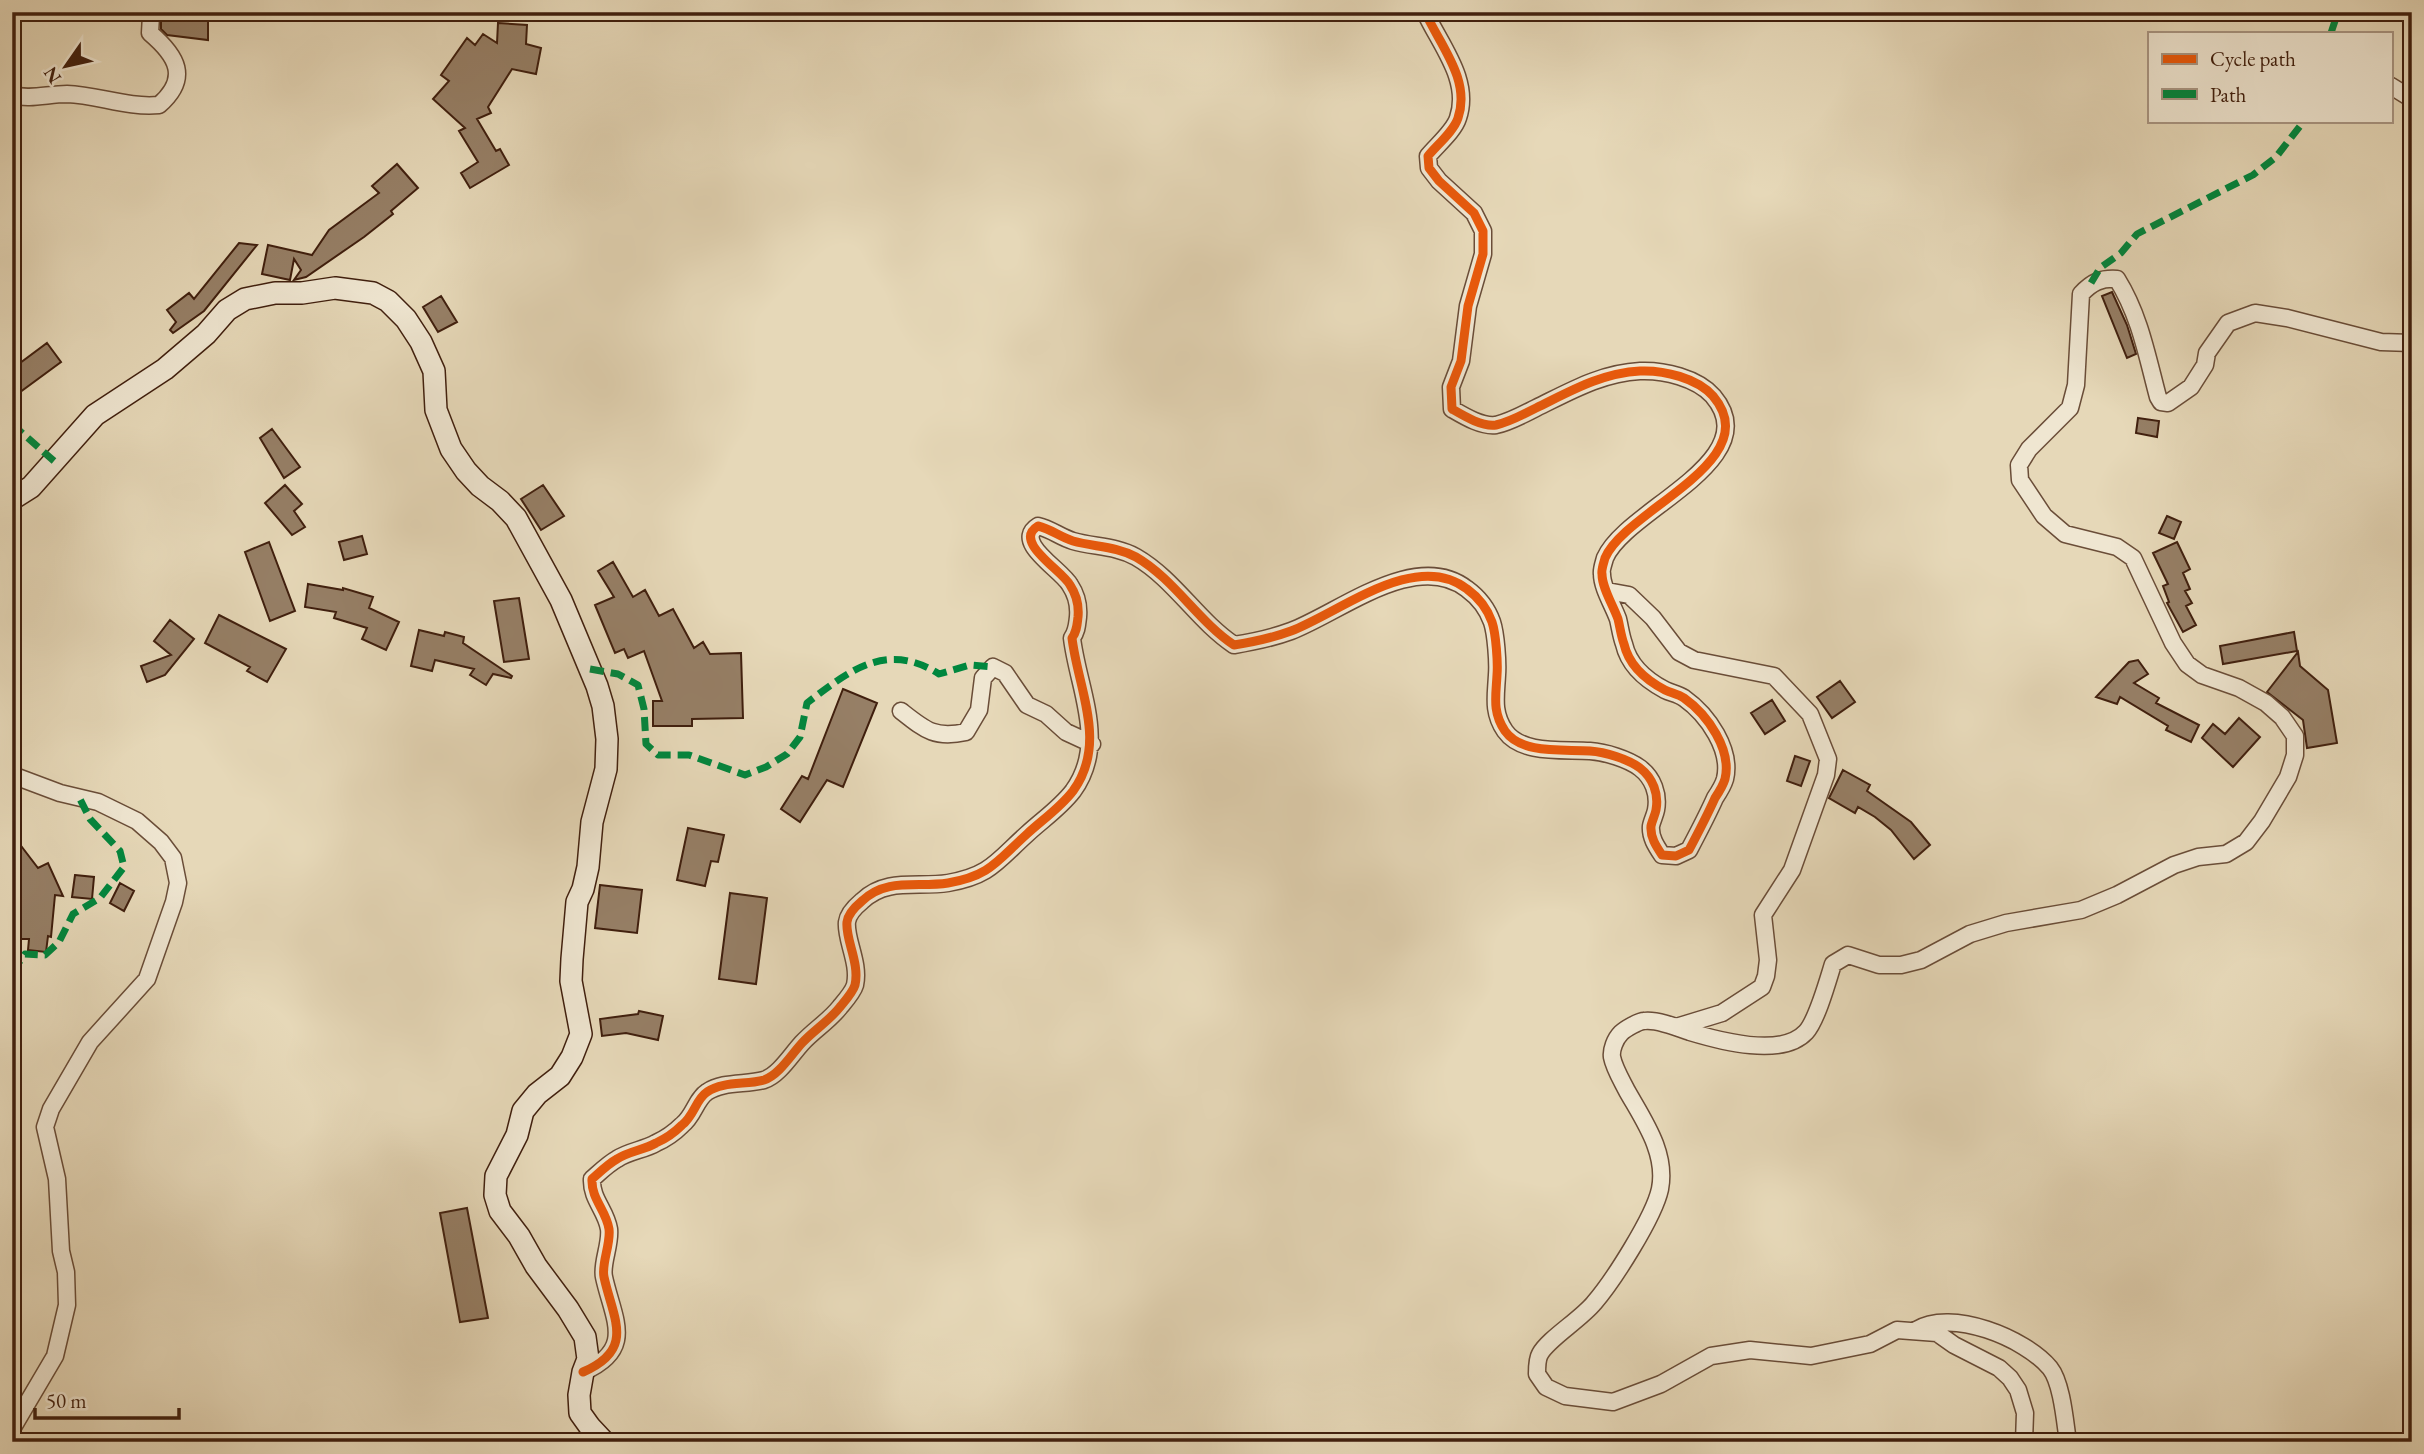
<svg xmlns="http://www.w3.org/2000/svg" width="2424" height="1454" font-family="'EB Garamond',serif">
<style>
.building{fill:#967f66;stroke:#401f0e;stroke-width:2}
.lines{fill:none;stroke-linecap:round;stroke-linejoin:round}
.street-casing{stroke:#6a4d38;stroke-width:19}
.secondary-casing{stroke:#401f0e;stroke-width:24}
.street{stroke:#efe6d1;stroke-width:16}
.secondary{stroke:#efe6d1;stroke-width:21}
.quiet{stroke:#00873e;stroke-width:7;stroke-dasharray:14 7;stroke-linecap:butt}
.cycleway-casing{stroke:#efe6d1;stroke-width:13}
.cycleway{stroke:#e8590c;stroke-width:9}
</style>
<rect width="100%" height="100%" fill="#e6d8b8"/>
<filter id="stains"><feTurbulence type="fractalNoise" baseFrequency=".00286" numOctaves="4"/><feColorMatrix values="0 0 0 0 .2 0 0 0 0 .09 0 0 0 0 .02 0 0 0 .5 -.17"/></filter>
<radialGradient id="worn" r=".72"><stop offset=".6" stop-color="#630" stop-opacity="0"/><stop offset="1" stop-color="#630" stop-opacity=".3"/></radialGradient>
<path class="building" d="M161,12h47v28l-41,-5 -6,-6z
M498,23l29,2 -1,19 15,4 -5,26 -24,-5 -24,38 3,6 -14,6 19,32 4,-2 9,16 -39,23 -9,-15 17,-11 -19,-31 6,-3 -32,-29 16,-18 -8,-6 26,-37 8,7 8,-11 14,9z
M397,164l21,24 -27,23 2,3 -29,23 -58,40 -12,3 7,-10 -7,-11 -4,21 -28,-6 6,-29 44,10 17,-25 50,-37 -7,-7z
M239,243l18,2 -53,66 -31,22 -3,-3 6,-8 -9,-12 22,-17 5,6z
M2112,292l15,33 9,29 -9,4 -25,-62z
M441,296l16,26 -19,10 -15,-25z
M47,343l14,19 -49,36v-29z
M2138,418l21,3 -2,16 -21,-4z
M272,429l28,38 -16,11 -24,-40z
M285,485l17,19 -8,7 11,16 -13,8 -27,-32z
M543,485l21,31 -23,14 -20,-31z
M2167,516l14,6 -7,17 -15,-6z
M362,536l5,18 -23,6 -5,-18z
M269,542l26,69 -25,10 -25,-69z
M2177,542l13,27 -7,4 7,16 -5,2 7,12 -6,3 10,19 -13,7 -16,-29 2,-1 -6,-16 5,-2 -15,-31z
M613,562l20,35 12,-7 14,26 14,-7 21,39 9,-6 7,12 31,-1 2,65 -51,1v7h-39v-25h9l-18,-50 -16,7 -4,-9 -9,4 -20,-48 19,-8 -16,-26z
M308,584l35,6v-2l30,9 -4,11 30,14 -13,28 -24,-11 5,-11 -33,-10 2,-6 -31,-5z
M519,598l10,61 -25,3 -10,-61z
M219,615l67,34 -19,33 -20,-11 3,-4 -45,-24z
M170,620l24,19 -29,36 -18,7 -6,-16 30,-11 -17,-14z
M419,630l25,6 1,-4 19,5 -1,6 49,33 -1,2 -18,-4 -7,11 -16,-10 4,-6 -39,-9 -3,11 -21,-5z
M2294,632l3,19 -74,13 -3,-18z
M2298,652l2,14 28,24 9,53 -30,5 -4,-28 -36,-28z
M2138,660l10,14 -14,9 25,15 -3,5 43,22 -8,17 -25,-12 2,-4 -48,-29 -3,7 -21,-7 33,-35z
M1840,681l15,21 -23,16 -15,-21z
M843,689l34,14 -34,84 -16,-7 -27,42 -19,-13 21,-33 6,3z
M1772,700l13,21 -20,13 -14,-21z
M2239,718l21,19 -27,30 -31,-29 11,-14 12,10z
M1795,756l15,5 -9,25 -14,-5z
M1843,770l27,15 -3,6 44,31 19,23 -16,14 -23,-29 -16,-13 -17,-10 -3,6 -26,-15z
M688,828l36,7 -6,27 -7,-1 -6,25 -28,-6z
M12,834l26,34 10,-5 15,33 -8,-1 -4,42 -3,-1 -2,16 -18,-2 1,-11h-17z
M75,875l19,2 -2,22 -20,-2z
M120,883l14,8 -10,20 -14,-8z
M600,885l42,5 -5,43 -42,-5z
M730,893l37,5 -11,86 -37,-5z
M639,1011l24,5 -5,24 -32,-7 -24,3 -2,-17 38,-5z
M467,1208l21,110 -28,4 -20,-109z"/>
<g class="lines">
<g class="street-casing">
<path id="street" d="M2391,86l21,13
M12,95c18,5 36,-1 55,-1 31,1 60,14 92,11 31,-27 18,-49 -9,-72l1,-18
M1607,591l22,4 24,23 26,34 15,8 80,16 36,38 18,45 -2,16 -34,95 -29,45 5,45 -2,16 -4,11 -40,26 -46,14
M901,711c24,19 34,28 65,21l13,-22 4,-32 10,-11 12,6 22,32 19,9 20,18 26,12
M12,775l48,18 38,9 39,19 24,21 12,16 5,25 -4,19 -27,77 -57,63 -39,67 -6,18 12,52 4,72 5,21 1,33 -12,51 -43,73
M1916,1330c35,-22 109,8 134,38 12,15 15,54 18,74
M583,1372c53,-23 30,-53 21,-95 -3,-13 7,-33 5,-48 -3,-19 -18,-30 -17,-50 8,-7 16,-15 25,-20 12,-8 27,-9 39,-16 9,-4 19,-11 26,-18 12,-9 14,-26 25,-33 16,-11 39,-7 57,-12 15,-5 27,-25 38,-37 12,-13 27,-22 38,-36 5,-6 13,-15 15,-22 5,-22 -10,-46 -8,-63 1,-8 9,-16 15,-21 25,-24 56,-13 86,-18 42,-7 49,-22 79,-49 15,-14 33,-26 46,-43 35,-48 5,-102 -1,-153 5,-7 5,-13 6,-21 1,-11 -2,-23 -8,-32 -8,-15 -58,-43 -32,-59 13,3 22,11 35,15 21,6 43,5 63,16 38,22 62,64 98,88 19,-3 38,-7 57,-14 48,-18 125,-82 176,-42 11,8 20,19 25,33 4,12 6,41 5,53 -1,21 -5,37 8,56 17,24 59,18 85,20 15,1 38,8 50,17 13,10 19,26 16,42 -1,5 -4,11 -5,16 -1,11 5,20 11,29l14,1 13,-6c9,-17 18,-34 26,-52 4,-6 8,-12 10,-19 7,-29 -17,-64 -41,-81 -6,-4 -13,-5 -19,-8 -19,-10 -36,-24 -41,-46 -3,-8 -4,-17 -6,-25 -5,-14 -16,-31 -16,-45 -1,-4 2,-12 3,-16 21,-49 163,-97 108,-162 -16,-18 -49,-26 -73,-25 -39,2 -71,21 -104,37 -12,6 -26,14 -40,17 -14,2 -32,-9 -44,-16l-1,-22 10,-26 7,-55 15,-52v-23l-9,-18 -35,-32 -10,-13 -1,-12c9,-11 26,-25 30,-38 13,-38 -18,-73 -33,-106
M2024,1442l1,-29 -7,-23 -8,-12 -11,-10 -45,-23 -17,-12 -40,-3 -27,14 -59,12 -61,-6 -39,6 -50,28 -48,18 -48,-6 -19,-9 -9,-13c0,-6 0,-15 3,-20 8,-15 40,-34 54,-51 19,-22 60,-86 66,-114 7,-36 -16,-68 -33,-98 -5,-10 -13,-23 -15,-34 -1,-7 3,-18 9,-24 4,-4 18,-12 23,-12 12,-2 35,7 46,11 30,9 92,26 116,0 11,-12 22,-52 27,-68l15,-9 31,10h22l20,-5 49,-26 36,-11 75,-13 36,-15 57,-30 24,-8 28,-3 20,-12 16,-21 26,-44 7,-22v-19l-13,-19 -16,-14 -27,-15 -37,-13 -15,-11 -14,-21 -40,-85 -16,-11 -52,-13 -21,-18 -24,-36 -1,-15 10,-16 41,-41 6,-23 5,-91c11,-12 20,-16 36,-15 23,37 30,77 41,118l3,5 7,1 23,-16 14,-22 2,-12 21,-30 27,-10 32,5 94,24 31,1"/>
</g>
<g class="secondary-casing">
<path id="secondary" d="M12,499l19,-12 64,-72 70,-46 41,-35 21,-24 18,-11 30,-6h27l33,-5 38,5 15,8 18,18 15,23 13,29 2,39 15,39 15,22 14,15 20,15 16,17 45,82 36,86 6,20 4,33 -1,30 -14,53 -4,45 -5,22 -6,13 -5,57 -1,22 10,53 -9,23 -12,19 -23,18 -14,17 -6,24 -21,41 -1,19 5,16 19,25 17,30 32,43 17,28 3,22 -5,13 -4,23 1,18 10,14 14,15"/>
</g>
<use href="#street" class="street"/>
<use href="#secondary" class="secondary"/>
<path class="quiet" d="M528,12v3
M2331,33l7,-21
M2091,283l9,-15 21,-15 16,-19 116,-59 23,-18 28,-36
M12,424l42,37
M590,669l28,5 20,11 6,24 2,35 12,11h31l56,20 21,-8 21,-13 13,-17 7,-34c43,-33 80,-62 132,-29l31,-9 23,2
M12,972l13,-18 20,1 14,-13 14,-28 27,-16 24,-31 -4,-16 -30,-32 -11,-22"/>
<g class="cycleway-casing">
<path id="cycleway" d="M583,1372c53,-23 30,-53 21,-95 -3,-13 7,-33 5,-48 -3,-19 -18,-30 -17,-50 8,-7 16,-15 25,-20 12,-8 27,-9 39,-16 9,-4 19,-11 26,-18 12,-9 14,-26 25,-33 16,-11 39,-7 57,-12 15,-5 27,-25 38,-37 12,-13 27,-22 38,-36 5,-6 13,-15 15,-22 5,-22 -10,-46 -8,-63 1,-8 9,-16 15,-21 25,-24 56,-13 86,-18 42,-7 49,-22 79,-49 15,-14 33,-26 46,-43 35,-48 5,-102 -1,-153 5,-7 5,-13 6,-21 1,-11 -2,-23 -8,-32 -8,-15 -58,-43 -32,-59 13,3 22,11 35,15 21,6 43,5 63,16 38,22 62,64 98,88 19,-3 38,-7 57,-14 48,-18 125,-82 176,-42 11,8 20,19 25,33 4,12 6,41 5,53 -1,21 -5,37 8,56 17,24 59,18 85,20 15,1 38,8 50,17 13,10 19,26 16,42 -1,5 -4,11 -5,16 -1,11 5,20 11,29l14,1 13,-6c9,-17 18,-34 26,-52 4,-6 8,-12 10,-19 7,-29 -17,-64 -41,-81 -6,-4 -13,-5 -19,-8 -19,-10 -36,-24 -41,-46 -3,-8 -4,-17 -6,-25 -5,-14 -16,-31 -16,-45 -1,-4 2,-12 3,-16 21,-49 163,-97 108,-162 -16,-18 -49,-26 -73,-25 -39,2 -71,21 -104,37 -12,6 -26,14 -40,17 -14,2 -32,-9 -44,-16l-1,-22 10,-26 7,-55 15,-52v-23l-9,-18 -35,-32 -10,-13 -1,-12c9,-11 26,-25 30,-38 13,-38 -18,-73 -33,-106"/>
</g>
<use href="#cycleway" class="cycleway"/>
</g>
<rect width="2424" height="1454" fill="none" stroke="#e6d8b8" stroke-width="42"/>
<rect x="14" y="14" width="2396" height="1426" fill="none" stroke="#401f0e" stroke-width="3.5"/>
<rect x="21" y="21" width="2382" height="1412" fill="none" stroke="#401f0e" stroke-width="2"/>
<rect x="2148" y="32" width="245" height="91" fill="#efe6d1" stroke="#a99683" stroke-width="2"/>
<rect x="2162" y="54" width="35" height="10" fill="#e8590c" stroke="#a99683" stroke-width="2"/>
<text x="2210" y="66" font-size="21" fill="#401f0e">Cycle path</text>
<rect x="2162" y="89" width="35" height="10" fill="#00873e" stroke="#a99683" stroke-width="2"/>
<text x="2210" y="102" font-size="21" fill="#401f0e">Path</text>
<g transform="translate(66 66) rotate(236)" stroke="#efe6d1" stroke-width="5" paint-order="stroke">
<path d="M0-5L12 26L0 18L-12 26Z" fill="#401f0e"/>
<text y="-10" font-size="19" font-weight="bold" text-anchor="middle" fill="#401f0e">N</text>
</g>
<path d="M35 1408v10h144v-10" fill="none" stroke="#401f0e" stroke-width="3.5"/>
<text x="46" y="1408" font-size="21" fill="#401f0e" stroke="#efe6d1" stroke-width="5" paint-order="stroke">50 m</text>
<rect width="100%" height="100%" filter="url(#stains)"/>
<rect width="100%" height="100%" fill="url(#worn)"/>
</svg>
